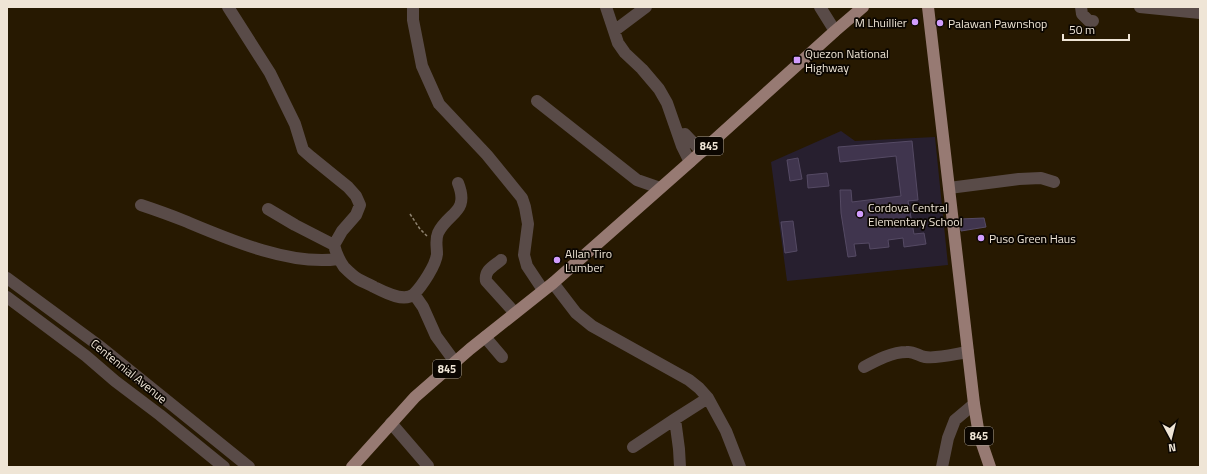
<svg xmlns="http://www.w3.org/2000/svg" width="1207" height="474" font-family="'Titillium Web',sans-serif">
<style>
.education{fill:#271f2f}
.building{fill:#40354e;stroke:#554a64}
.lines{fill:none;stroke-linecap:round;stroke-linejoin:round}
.path{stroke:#8f8370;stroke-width:1.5;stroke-dasharray:3 2;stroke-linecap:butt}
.minor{stroke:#594b48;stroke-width:12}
.major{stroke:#977a73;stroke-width:12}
.poi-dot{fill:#d19dfe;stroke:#0b0601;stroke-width:1.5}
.labels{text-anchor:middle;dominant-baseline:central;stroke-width:3.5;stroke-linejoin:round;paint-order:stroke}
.shield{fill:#0b0601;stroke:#aba296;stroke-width:1}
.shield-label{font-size:11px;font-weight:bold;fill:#efe5d6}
.poi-label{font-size:12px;fill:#efe5d6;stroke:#0b0601;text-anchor:start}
.street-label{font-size:12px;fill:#efe5d6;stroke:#0b0601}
</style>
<rect width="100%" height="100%" fill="#271901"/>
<path class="education" d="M841,131l14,10 80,-4 13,128 -161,16 -16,-119z"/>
<path class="building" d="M912,141l6,59 -10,1 6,33 10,-1 2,11 -22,3 -1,-9 -15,2 1,7 -19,2 -1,-6 -15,1 2,12 -8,1 -7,-44 -1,-23h11l1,12 49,-6 -5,-40 -56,6 -2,-15z
M798,158l4,21 -12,2 -3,-21z
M827,173l2,13 -21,2 -1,-13z
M984,218l2,9 -25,4 -1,-12z
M793,221l4,30 -12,2 -4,-31z"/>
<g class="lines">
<path class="path" d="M410,214l10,15 7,7"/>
<path class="minor" d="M228,7l42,66 25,51 8,26 8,7 37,30 8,9 4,9 -4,10 -14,16 -8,14c2,8 5,15 10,22 4,4 9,9 14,12 5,3 11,5 16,8 10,5 30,16 40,7 8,-8 22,-29 23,-40 0,-8 -2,-14 1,-21 10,-21 32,-20 20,-50
M413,7v13l9,46 17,38 48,51 35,43 3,9 3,17 -4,31 3,11 16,24
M606,7l12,36 7,10 17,16 17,20 8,14 15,43 8,16
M820,7l15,24
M1081,7l1,7 7,7h4
M1140,7l60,6
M614,31l32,-24
M537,101l100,79 23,8
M679,136l6,-2 17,18
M949,188l70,-9 22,-1 13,4
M141,205c15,5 29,10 44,16 43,18 105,45 153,38
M268,209l27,16 39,20
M501,260c-7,6 -17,10 -15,21l29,32
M7,278l91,67 151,122
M553,283l23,30 16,13 97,54 10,8 9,10 18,33 14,36
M414,294l9,13 13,29 19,26
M7,297l79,59 29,25 45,34 64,52
M485,337l17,20
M864,367c13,-7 28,-15 43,-15 6,-1 12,4 18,5 12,2 30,-3 43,-5
M675,419l4,30 1,18
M391,423l37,43
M633,447l42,-28 33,-21
M942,467l6,-29 7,-18 19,-16"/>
<path class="major" d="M928,7l46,397 5,31 11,32
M352,467l63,-70 55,-48 83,-66 137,-121 145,-131 28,-24"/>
</g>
<g class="poi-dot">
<circle cx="915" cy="22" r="4"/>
<circle cx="940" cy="23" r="4"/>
<rect x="793" y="56" width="8" height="8" rx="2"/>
<circle cx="860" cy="214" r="4"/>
<circle cx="981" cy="238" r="4"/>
<circle cx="557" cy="260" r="4"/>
</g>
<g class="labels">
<g class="shield">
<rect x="695" y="137" width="28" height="18" rx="3"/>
<rect x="433" y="360" width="28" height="18" rx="3"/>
<rect x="965" y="427" width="28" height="18" rx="3"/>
</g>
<g class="shield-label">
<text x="709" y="146">845</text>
<text x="447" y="369">845</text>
<text x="979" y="436">845</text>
</g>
<g class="poi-label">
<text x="907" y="22" text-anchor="end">M Lhuillier</text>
<text x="948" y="23">Palawan Pawnshop</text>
<text x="805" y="53">Quezon National<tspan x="805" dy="14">Highway</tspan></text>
<text x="868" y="207">Cordova Central<tspan x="868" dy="14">Elementary School</tspan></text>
<text x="989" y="238">Puso Green Haus</text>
<text x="565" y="253">Allan Tiro<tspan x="565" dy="14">Lumber</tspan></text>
</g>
<g class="street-label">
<text transform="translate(129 371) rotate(39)">Centennial Avenue</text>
</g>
</g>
<rect width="1207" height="474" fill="none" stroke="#efe5d6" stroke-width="16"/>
<g transform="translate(1171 438) rotate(173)" stroke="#0b0601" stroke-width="3" paint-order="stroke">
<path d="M0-3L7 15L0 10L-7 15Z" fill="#efe5d6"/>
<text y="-6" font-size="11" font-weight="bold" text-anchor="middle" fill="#efe5d6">N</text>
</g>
<path d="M1063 34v6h66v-6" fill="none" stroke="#efe5d6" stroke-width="2"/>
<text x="1069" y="34" font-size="12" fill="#efe5d6" stroke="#0b0601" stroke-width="3" paint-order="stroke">50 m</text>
</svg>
